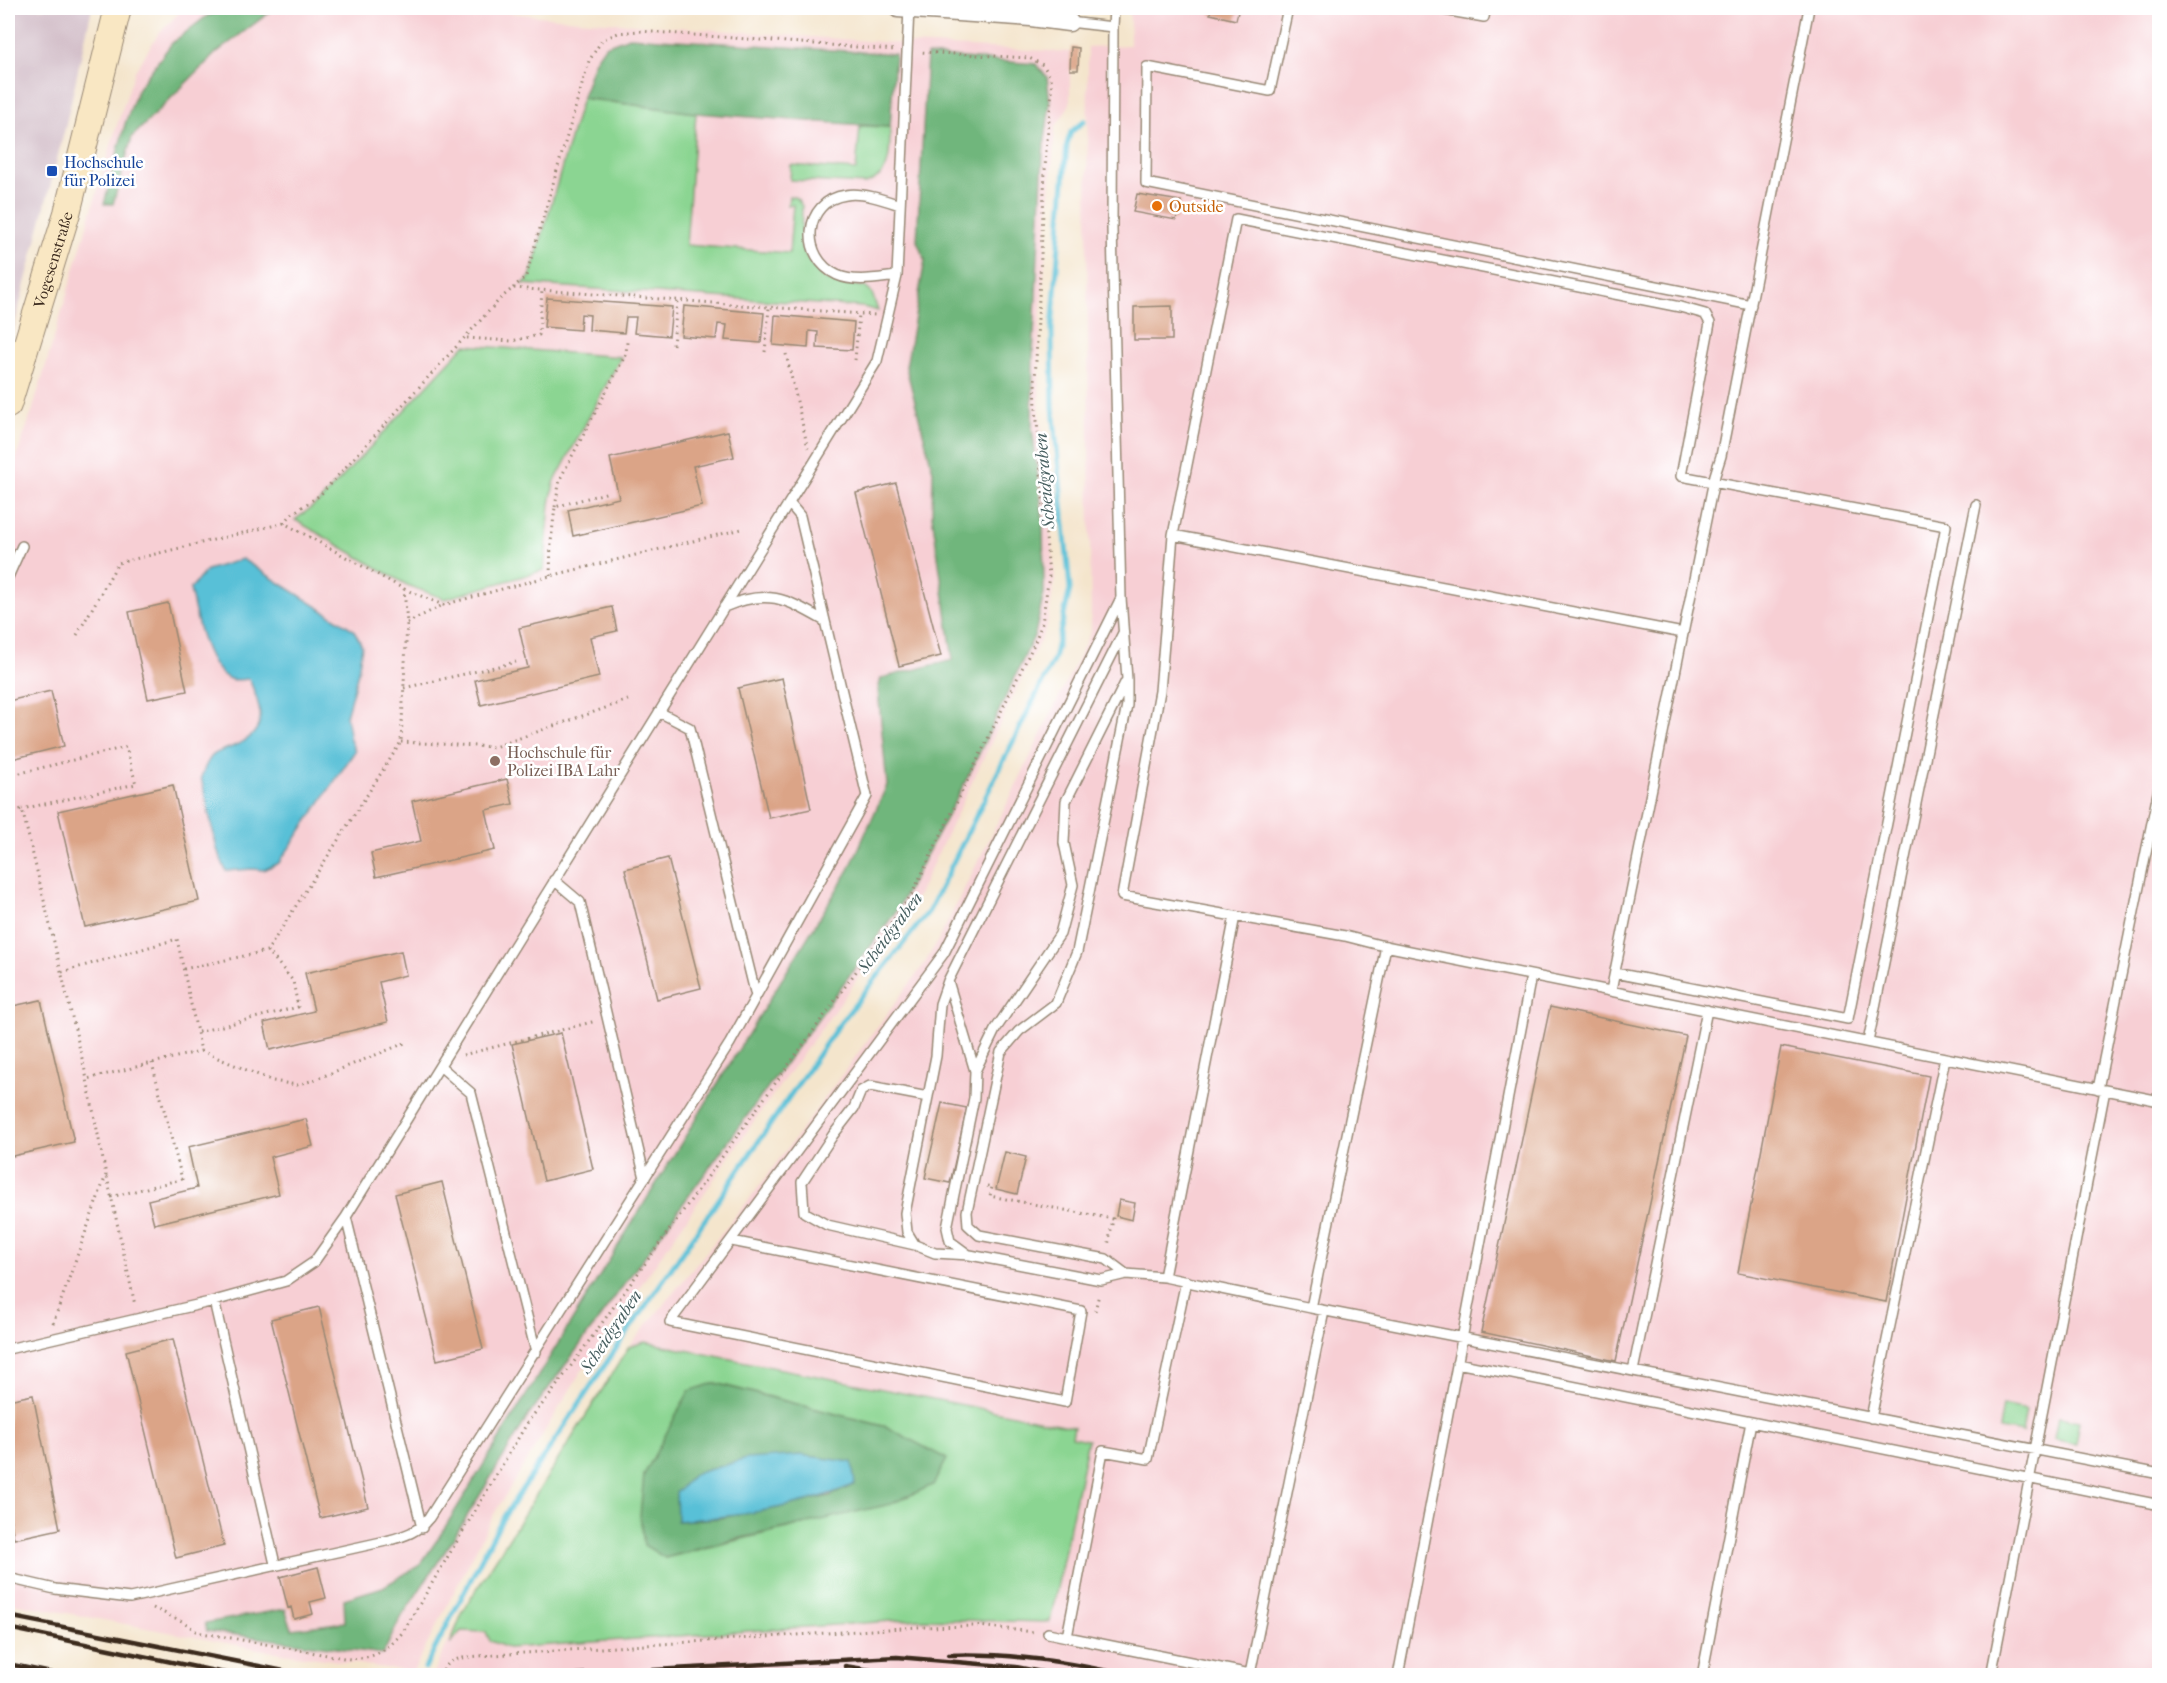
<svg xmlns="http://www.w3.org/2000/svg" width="2167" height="1683" font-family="'IM FELL French Canon',serif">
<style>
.built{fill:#f7cfd4}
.industrial{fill:#d2bdc8}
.green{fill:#8bd592;stroke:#638058;stroke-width:1.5;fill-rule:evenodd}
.forest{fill:#70b67c;stroke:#56704d;stroke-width:1.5;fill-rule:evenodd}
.water{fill:#59c0d7;stroke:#4a757a;stroke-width:1.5}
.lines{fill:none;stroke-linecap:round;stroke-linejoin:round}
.stream{stroke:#59c0d7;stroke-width:5}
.building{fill:#dba487}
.lane-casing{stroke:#988875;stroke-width:12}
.street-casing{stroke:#988875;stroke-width:21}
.secondary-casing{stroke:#988875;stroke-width:28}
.path{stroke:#988875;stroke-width:3;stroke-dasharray:1.5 4.5;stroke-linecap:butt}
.lane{stroke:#fff;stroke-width:9}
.street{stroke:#fff;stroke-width:18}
.secondary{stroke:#f9e7c3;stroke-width:26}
.rail{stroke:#3b2a1e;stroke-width:4.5}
.transit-dot{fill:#1a4fb4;stroke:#fff;stroke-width:2}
.food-dot{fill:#e8710a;stroke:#fff;stroke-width:2}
.education-dot{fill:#8d6e63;stroke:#fff;stroke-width:2}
.labels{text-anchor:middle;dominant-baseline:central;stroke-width:5;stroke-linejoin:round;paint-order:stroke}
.transit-label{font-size:16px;fill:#164399;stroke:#fff;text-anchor:start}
.food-label{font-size:16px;fill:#c56008;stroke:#fff;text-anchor:start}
.street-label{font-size:16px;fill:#3b2a1e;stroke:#fff}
.education-label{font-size:16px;fill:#785e54;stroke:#fff;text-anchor:start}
.water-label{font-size:18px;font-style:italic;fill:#465e5f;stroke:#fff}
</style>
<rect width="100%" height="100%" fill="#fff"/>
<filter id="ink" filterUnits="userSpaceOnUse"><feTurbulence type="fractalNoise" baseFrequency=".0167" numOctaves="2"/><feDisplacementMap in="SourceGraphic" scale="12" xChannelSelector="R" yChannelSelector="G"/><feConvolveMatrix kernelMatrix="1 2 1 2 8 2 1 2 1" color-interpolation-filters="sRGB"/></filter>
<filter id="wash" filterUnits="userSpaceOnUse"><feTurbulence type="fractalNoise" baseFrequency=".008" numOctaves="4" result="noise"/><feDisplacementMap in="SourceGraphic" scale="24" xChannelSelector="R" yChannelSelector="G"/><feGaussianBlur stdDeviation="1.35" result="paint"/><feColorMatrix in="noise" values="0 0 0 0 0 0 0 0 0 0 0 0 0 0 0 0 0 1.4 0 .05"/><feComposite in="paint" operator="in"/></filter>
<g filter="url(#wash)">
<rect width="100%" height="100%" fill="#f4e5cc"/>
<path class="built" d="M184,8h277l116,12 332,24 161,8v52l-15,24 -15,198 -1,78 16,175 -8,47 -130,271 -163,224 -173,251 -87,142 -81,158 -144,-21 -261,-49v-1121l24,-69 85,-287 18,-54 24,-38z
M1130,8h1029v1667l-1727,1 31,-65 166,-264 124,-152 172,-232 15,-26 76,-151 75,-155 -4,-381 1,-203 42,-2z"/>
<path class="industrial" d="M8,8h84l-27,120 -57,222z"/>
<path class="green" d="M582,98l114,15 -10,132 103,8 4,-48h-5l1,-9 8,2 5,8 -1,41 11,19 14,14 39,7 7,6 6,18 -15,-4 -340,-23 7,-7z
M860,126l30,1c-1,25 4,48 -25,57l-75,-4 1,-15 65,5z
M465,345l156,12 -67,126 -4,21 -6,66 -99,29 -38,-14 -112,-65 25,-19z
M645,1342l429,85 -2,10 16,3 -38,182 -130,-3 -412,29 -18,-7 -4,-9 -25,-1 -11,13 13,-33 166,-264zM715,1383l172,44 -55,90 -167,41 -21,-83 46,-84z
M2003,1405l23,5 -4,23 -23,-4z
M2058,1417l22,4 -4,23 -22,-5z"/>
<path class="forest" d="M229,8h46l-59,45 -84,84 -19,67h-9l21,-80 13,-36 34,-45 35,-27z
M629,37l266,17 -5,73 -194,-14 -114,-15 12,-36 11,-16z
M927,55l109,9 11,13 3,26 -7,51 -10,201 -1,72 11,92 1,74 -9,41 -64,137 -74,139 -368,505 -79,129 -50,75 -17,35 -176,-23 -2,-8 80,-14 7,20 53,-7 -1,-23 39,-12 37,-22 19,-28 410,-667 38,-85 -9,-95 3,-12 72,-18 -21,-145 1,-44 -27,-104 19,-107 -8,-19z
M714,1383l173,44 60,32 -14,26 -42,19 -158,36 -68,18 -21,-13 -4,-29 4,-41 45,-84zM855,1484l-25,12 -110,22 -42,3z"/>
<path class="water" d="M242,559l112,71 8,16 -4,26 -12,44 4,24 5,11 -76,112 -15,7 -12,-1 -26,2 -9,-22 -16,-72c3,-7 6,-16 11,-21 5,-5 16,-7 22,-10 36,-14 28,-38 15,-67 -5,0 -14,2 -19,0 -25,-10 -35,-67 -40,-90l17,-19z
M800,1455l52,7 3,22c-50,23 -122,33 -178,37l-1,-28 18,-19 52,-15z"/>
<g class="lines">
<path class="stream" d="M425,1668l76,-147 110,-165 227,-330 91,-115 125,-252 16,-70 -17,-182 -1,-77 15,-186 4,-12 13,-11"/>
</g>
<g id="blocks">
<path class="building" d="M1211,8h28l-3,12 -26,-6z
M1071,47l8,1 -1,22h-8z
M1137,194l44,7 -5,19 -43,-8z
M547,298l125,9 -3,29 -35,-3 2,-16h-10l-2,16 -35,-3 1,-15 -9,-1 -1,16 -36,-3z
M684,306l80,7 -3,30 -36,-3 2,-15 -9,-1 -2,15 -35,-3z
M1172,306v34h-38v-33z
M775,315l79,7 -2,28 -35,-2 1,-16 -9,-1 -1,17 -35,-3z
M728,431l6,26 -41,9 9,40 -129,30 -5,-26 51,-12 -9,-40z
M896,483l45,173 -42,10 -43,-173z
M168,603l19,88 -39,8 -19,-87z
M612,607l5,24 -27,6 9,40 -118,28 -6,-25 53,-12 -9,-40z
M782,678l29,131 -42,9 -31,-130z
M51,691l13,55 -56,14v-59z
M507,779l6,25 -27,6 9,40 -119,27 -5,-24 50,-12 -9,-40z
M173,785l26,116 -114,26 -27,-116z
M668,858l33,130 -44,11 -32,-130z
M401,951l5,24 -27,7 9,40 -118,28 -6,-27 50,-12 -9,-38z
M41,1000l33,142 -66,15v-150z
M1550,1007l136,29 -70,325 -135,-29z
M561,1033l32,136 -49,12 -32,-137z
M1781,1047l148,29 -43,226 -148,-29z
M942,1103l25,5 -17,75 -25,-5z
M306,1119l7,27 -43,11 9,37 -125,30 -6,-24 49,-12 -9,-41z
M1005,1152l21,5 -9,37 -21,-5z
M442,1182l41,167 -46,11 -42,-166z
M1119,1200l16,3 -3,17 -16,-4z
M319,1307l49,200 -48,11 -49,-199z
M173,1339l51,207 -48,12 -50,-207z
M33,1395l27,134 -46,10 -6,-32v-107z
M318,1567l8,31 -16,4 3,12 -19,5 -3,-12 -3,1 -8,-31z"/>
</g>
</g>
<g filter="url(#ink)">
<use href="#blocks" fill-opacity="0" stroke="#988875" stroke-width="1.5"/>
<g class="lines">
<g class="lane-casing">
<path id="lane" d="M1288,8l-18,83 -123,-24 -1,116 605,122
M1433,8l51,9 2,-9
M1069,22l44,5 1,-19
M1113,27l-1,201 9,370 6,81v26l-50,247 -21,51 -37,28 -18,21 -34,160 1,13 11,10 127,24 20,15
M897,276c-19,2 -42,7 -60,-1 -37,-17 -35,-74 9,-80 16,-3 39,5 54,10
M789,503l11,13 25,105
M1173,535l510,98
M8,577l14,-31
M659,712l31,16 66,268
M554,880l26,22 65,276
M1386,946l-75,362 849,166
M1615,973l233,46 98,-493 -265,-50 29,-153 -5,-9 -25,-7 -444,-88 -63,316 -13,156 -38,205 223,40 35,9 780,156
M948,981l-8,23 -4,52 -31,157 2,19 8,13 20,8 35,2 131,25 25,-6 38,3 147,31
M1611,991l104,-516 6,-19 88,-448
M1868,1042l108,-537
M440,1066l31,27 65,259
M975,1071l-27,-90 175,-348
M2098,1089l62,-306
M346,1217l76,311
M732,1241l349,70 -16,91 -395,-80 274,-369 177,-355
M915,1245l-88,-20 -23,-13 -2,-30 31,-47 21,-27 7,-17 9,-5 58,11
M969,1255l-19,-14 -3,-13 27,-130 1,-27 20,-41 65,-96 13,-49 -9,-42 2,-42 60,-120
M1164,1277l71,-361
M214,1301l61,263
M8,1349l206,-48 72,-20 28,-19 32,-45 531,-856 20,-85 12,-268
M1457,1363l294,59 -49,254
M1633,1371l74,-361
M1871,1418l74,-360
M1751,1422l409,83
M8,1578l47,11 75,9 256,-57c18,-5 31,-8 43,-23l301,-475 137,-247 -42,-175c-39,-22 -57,-33 -101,-14
M1048,1633l19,4 36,-186 45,8 38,-178
M1067,1637l183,37
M1257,1676l-7,-2 74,-363
M1398,1676l133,-700
M1991,1676l114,-586"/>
</g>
<g class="street-casing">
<path id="street" d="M898,8l133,9 38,5"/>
</g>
<g class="secondary-casing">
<g id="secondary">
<path id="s1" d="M8,405l59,-192 51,-205"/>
</g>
</g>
<path class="path" d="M513,288l13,-12 63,-215 13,-21 16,-7 21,-2 257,19
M467,338l44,3 28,-6 3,-45
M673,345l4,-44
M765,352l4,-44
M786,354l22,94
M855,360l4,-46
M555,507l5,-28 66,-125 1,-12
M284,523l9,-10 27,-18 181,-197 12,-10 362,27
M550,576l1,-34 4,-35 54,-15
M404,589l39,16 107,-29 192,-47
M407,623l36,-18
M77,635l41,-72 166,-40 120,66 3,34 -6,119 -134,209 -83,18
M404,688l112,-26
M401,742l93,5 134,-47
M8,776l118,-29 10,37 -114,25
M8,813l14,-4 65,270 19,96 -54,151
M62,972l115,-33 24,112 -114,28
M198,1032l100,-25 -5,-26 -25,-30
M201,1051l72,30 24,4 17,-5 91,-37
M463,1055l133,-34
M107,1177l28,128
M987,1186l5,1 -2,9 123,23 -5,27
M111,1197l71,-18 -30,-116
M1095,1311l4,-17
M153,1608l31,14 13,10 153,27c27,-2 35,-7 53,-27l126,-212 21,-25 362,-501 123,-252 7,-19 7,-47 -13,-168 -1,-26 11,-232 6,-59 -1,-13 -8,-13 -14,-7 -109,-6
M441,1676c6,-19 21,-18 38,-20l439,-29 60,-1 56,6"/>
<use href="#lane" class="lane"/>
<use href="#street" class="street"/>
<use href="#secondary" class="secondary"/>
<path class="rail" d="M8,1616l301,60
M8,1628l231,48
M948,1655c62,-3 123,8 184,21
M8,1664l58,12
M845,1666l63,10
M8,1674l5,2
M542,1676l355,-19 119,10 46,9"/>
</g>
</g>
<rect class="transit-dot" x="46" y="165" width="12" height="12" rx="3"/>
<circle class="food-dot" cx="1157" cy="206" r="6"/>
<circle class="education-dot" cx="495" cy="761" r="6"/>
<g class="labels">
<g class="transit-label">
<text x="64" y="162">Hochschule<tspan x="64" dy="18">für Polizei</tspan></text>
</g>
<g class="food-label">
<text x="1169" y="206">Outside</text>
</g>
<g class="street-label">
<text stroke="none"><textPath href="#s1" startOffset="152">Vogesenstraße</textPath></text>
</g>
<g class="education-label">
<text x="507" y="752">Hochschule für<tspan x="507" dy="18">Polizei IBA Lahr</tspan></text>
</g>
<g class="water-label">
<text transform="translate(1045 481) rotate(-95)">Scheidgraben</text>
<text transform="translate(890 933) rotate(-53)">Scheidgraben</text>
<text transform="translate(611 1332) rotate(-56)">Scheidgraben</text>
</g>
</g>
<rect width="2167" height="1683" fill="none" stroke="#fff" stroke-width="30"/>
</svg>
